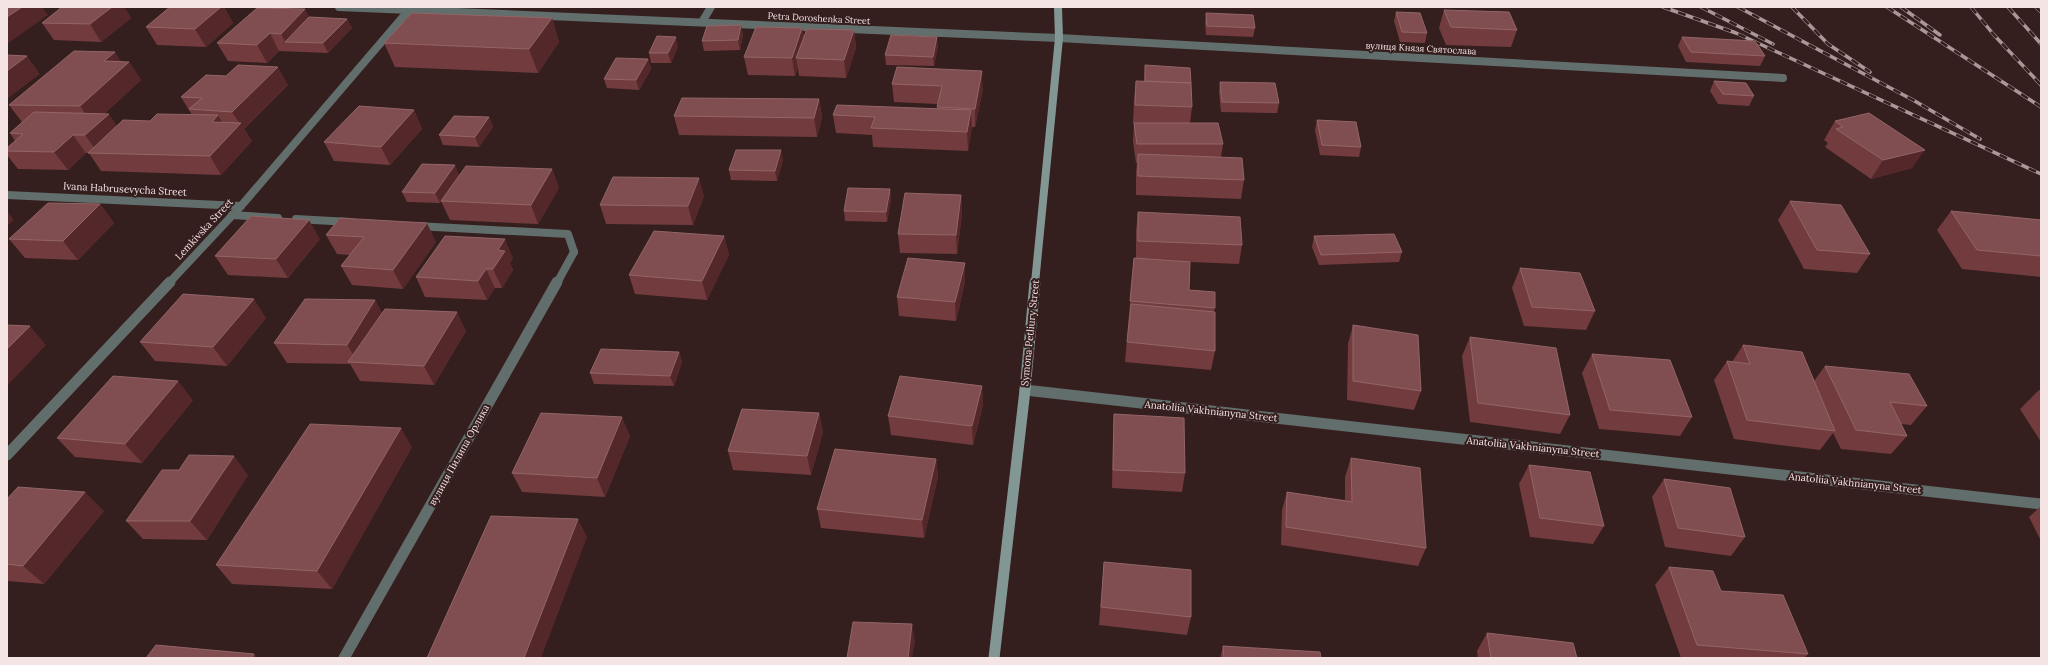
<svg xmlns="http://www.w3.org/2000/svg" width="2048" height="665" font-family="Lora,serif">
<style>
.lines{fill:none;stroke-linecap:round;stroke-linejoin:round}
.service{stroke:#616e6c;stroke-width:8}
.minor-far1{stroke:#616e6c;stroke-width:8}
.minor{stroke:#616e6c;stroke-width:11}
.secondary-far1{stroke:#829794;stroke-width:8}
.secondary{stroke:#829794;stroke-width:11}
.rail-casing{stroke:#ab9797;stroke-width:3.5}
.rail{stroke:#351e1e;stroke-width:2.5;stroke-dasharray:8;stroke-linecap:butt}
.wall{fill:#723c3e}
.shaded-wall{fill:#54282a}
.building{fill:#804e50;stroke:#926567}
.labels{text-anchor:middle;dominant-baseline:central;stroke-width:4;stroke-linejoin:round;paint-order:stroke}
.far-street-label{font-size:9px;fill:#f5e4e4;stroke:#351e1e}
.street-label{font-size:10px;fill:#f5e4e4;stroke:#351e1e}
</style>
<rect width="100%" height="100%" fill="#351e1e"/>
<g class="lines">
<path class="service" d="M232,215l46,3
M296,219l54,3
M416,226l152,8 6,18"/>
<path class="minor-far1" d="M339,7l720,31 724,40
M702,22l9,-15
M7,195l234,11
M169,283l72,-77 167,-195
M557,283l17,-31"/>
<path class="minor" d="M1025,390l1016,114
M7,455l163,-173
M344,658l213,-376"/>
<path class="secondary-far1" d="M1035,283l24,-245 -1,-31"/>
<path class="secondary" d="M994,658l31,-268 10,-108"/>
<g class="rail-casing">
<path id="rail" d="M1663,7l73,26 305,141
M1701,7l72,37
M1738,7l175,93 67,39
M1792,7l36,37 42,28
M1887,7l154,100
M1901,7l39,28
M1971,7l23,28 47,50
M2008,7l33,37
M2036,7l5,5"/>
</g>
<use href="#rail" class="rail"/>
</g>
<path class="wall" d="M62,7h62l7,11 -30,24 -47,-2 -12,-17z
M170,7h54l9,16 -27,24 -49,-2 -11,-18z
M1444,10l73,20 -6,17 -65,-2 -7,-17z
M1396,12l31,21 -2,10 -25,-1 -6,-21z
M1206,13l49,15 -2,9 -47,-2 -1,-13z
M309,17l38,2 5,9 -24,25 -49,-2 -12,12 -39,-2 -11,-18z
M552,18l7,24 -21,31 -143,-6 -11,-24z
M741,25l2,10 -3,15 -36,1 -2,-10z
M802,28l2,9 50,-7 2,18 -10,30 -47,-2 -1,-8 -3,8 -47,-1 -4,-18z
M1682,37l83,19 -5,10 -74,-4 -8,-16z
M678,46l-7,17h-20l-2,-10z
M938,46l-4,20 -48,-1 -1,-10z
M648,59l3,10 -12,21 -32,-2 -3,-9z
M121,62h8l12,18 -37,34 13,12 75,-11 -11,-18 107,-12 -44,44 8,12 -31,34 -120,-4 -12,-18h-3l-18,17 -50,-1 -11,-14v-7l8,-7 -5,-8 12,-11 -13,-17z
M1145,65l47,42 -2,16 33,21 -2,13 23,23 -3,19 -105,-4v-23l1,-9h-1l-3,-21 1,-19h1h-2l1,-24 2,-18h8z
M897,67l86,22 -8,38h-3l-4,24 -95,-4 -1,-12 -36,-2 -3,-18 104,-6v-5l-43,-2 -2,-18z
M1714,81l40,15 -5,10 -31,-2 -8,-13z
M1220,82l59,21 -2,10 -56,-1 -2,-20z
M819,99l3,18 -5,20 -138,-2 -5,-19z
M414,110l8,19 -32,36 -56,-4 -10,-19z
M489,117l4,10 -14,20 -36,-2 -4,-10z
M1317,120l44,27 -2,10 -39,-2 -5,-25z
M1835,121l77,47 -41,11 -46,-32 3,-4 -4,-3z
M783,160l-6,21 -46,-1 -2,-10z
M552,169l7,19 -21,36 -88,-4 -9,-19 -1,2 -33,-1 -5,-10 57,-17 -15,22z
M890,189l1,10 -4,23 -42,-1 -1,-10z
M961,195l1,19 -5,40 -57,-1 -2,-19z
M704,196l-11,29 -87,-1 -6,-19z
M1790,201l80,53 -13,19 -53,-4 -26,-49z
M100,204l14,19 -36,37 -53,-2 -16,-19z
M1951,211l90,9v57l-79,-8 -25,-39z
M1138,212l104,33 -3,19 -49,-2 -1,28 26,18 -1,3 1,40 -4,19 -86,-8 9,-104h2v-27z
M340,218l96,24 -33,47 -51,-4 -11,-19 9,-11 -13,-1 -11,-19z
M724,236l5,19 -22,45 -72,-6 -6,-19z
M1314,236l88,16 -3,10 -80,3 -7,-18z
M320,239l-32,39 -60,-3 -13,-19z
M513,258l-3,5 3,7 -11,18h-7l-8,12 -62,-3 -9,-20z
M1520,268l75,43 -9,19 -62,-4 -12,-38z
M965,282l-9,39 -57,-5 -2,-19z
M375,300l7,13 84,18 -32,54 -74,-4 -10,-17 -63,-1 -13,-20z
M266,318l-39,48 -72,-5 -15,-19z
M1353,325l68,66 -7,19 -67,-10 1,-56z
M1470,337l100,78 -10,19 -90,-12 -8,-66z
M1743,345l71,36 11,-15 102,40 -16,19 -10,-1 6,12 -16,18 -50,-5 -8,-16 -13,17 -86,-11 -20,-59 13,-19 5,1z
M679,352l3,10 -8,24 -80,-2 -4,-11z
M1592,354l100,63 -12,19 -81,-7 -17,-56z
M982,386l1,19 -10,40 -82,-10 -3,-19z
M2039,390h2v52l-21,-33z
M193,400l-51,63 -67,-6 -18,-19z
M819,413l4,19 -12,43 -78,-5 -5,-19z
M1114,414l71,59 -3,19 -70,-4 1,-55z
M630,436l-25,61 -83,-5 -10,-19z
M412,447l-80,142 -100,-5 -16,-19z
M1351,458l75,90 -8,18 -137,-21 1,-35 5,-18 58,8v-23z
M936,459l2,18 -14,61 -103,-10 -4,-19z
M1529,465l75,61 -11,18 -63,-7 -11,-53z
M248,475l-41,65 -64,-1 -17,-18z
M1664,479l81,58 -14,19 -66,-9 -13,-50z
M7,499l97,12 -60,73 -37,-3z
M2041,506v35l-12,-24z
M1104,562l87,55 -4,18 -88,-10z
M1669,567l52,24 87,63 -4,4h-123l-26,-73z
M1487,633l90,25h-99l-1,-7z
M1223,646l98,12h-101z"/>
<path class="shaded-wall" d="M22,7h20l6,8 -41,29v-27z
M112,7h12l7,11 -30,24 -11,-18z
M221,7h3l9,16 -27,24 -11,-18z
M305,9l9,18 -29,15 -4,-8z
M552,18l7,24 -21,31 -9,-24z
M347,19l5,9 -24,25 -5,-10z
M741,25l2,10 -3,15 -2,-10z
M802,28l3,18 -9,12 2,10 -3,8 -3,-18z
M854,30l2,18 -10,30 -2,-18z
M270,33l9,18 -12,12 -10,-18z
M676,37l2,9 -7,17 -3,-10z
M937,37l1,9 -4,20 -1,-9z
M115,52l9,14 5,-4 12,18 -48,44 -13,-18 24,-45z
M27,56l13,18 -33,25v-28z
M648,59l3,10 -12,21 -3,-10z
M278,67l10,18 -44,44 8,12 -31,34 -11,-19 30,-32 -8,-12z
M982,71l1,18 -8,38v-18z
M819,99l3,18 -5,20 -3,-19z
M414,110l8,19 -32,36 -9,-18z
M971,110l1,19 -4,22 -1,-19z
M109,114l12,18 -23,21 -13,-18z
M218,115l11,19 -17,-12z
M489,117l4,10 -14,20 -4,-10z
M73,135l13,18 -18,17 -14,-18z
M781,150l2,10 -6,21 -2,-10z
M1925,150l-13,18 -41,11 12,-19z
M455,165l4,10 -19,28 -5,-10z
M552,169l7,19 -21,36 -7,-19z
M699,178l5,18 -11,29 -5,-19z
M890,189l1,10 -4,23 -1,-10z
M961,195l1,19 -5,40 -1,-19z
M100,204l14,19 -36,37 -15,-19z
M7,211l7,9 -7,6z
M309,220l11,19 -32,39 -12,-19z
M427,223l9,19 -33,47 -10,-19z
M724,236l5,19 -22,45 -5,-19z
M505,239l8,19 -3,5 3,7 -11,18 -9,-19 5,-19z
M965,263v19l-9,39 -1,-19z
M486,269l9,19 -8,12 -9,-19z
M254,299l12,19 -39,48 -14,-19z
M375,300l11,20 -28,42 -11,-17z
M457,312l9,19 -32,54 -10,-19z
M30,326l16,19 -39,41v-37z
M679,352l3,10 -8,24 -4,-10z
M178,381l15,19 -51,63 -17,-19z
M982,386l1,19 -10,40 -1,-19z
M819,413l4,19 -12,43 -4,-19z
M622,417l8,19 -25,61 -8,-19z
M401,428l11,19 -80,142 -15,-18z
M234,456l14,19 -41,65 -17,-19z
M936,459l2,18 -14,61 -2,-18z
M85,492l19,19 -60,73 -21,-18z
M578,519l9,18 -46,121h-17z
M912,624l3,18 -3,16h-4z
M254,654l4,4h-6z"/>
<path class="building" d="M7,7h15l-15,10z
M62,7h50l-22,17 -48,-1z
M170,7h51l-26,22 -49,-2z
M257,8l48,1 -24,25 -11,-1 -13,12 -40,-2z
M1444,10l65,2 8,18 -66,-3z
M1396,12l24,1 7,20 -25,-1z
M412,13l140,5 -23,31 -145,-6z
M1206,13l47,2 2,13 -48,-2z
M309,17l38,2 -24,24 -38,-1z
M741,25l-3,15 -36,1 5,-15z
M756,27l46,1 -10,30 -48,-1z
M807,29l47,1 -10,30 -48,-2z
M891,35l46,2 -4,20 -48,-2z
M657,36l19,1 -8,16h-19z
M1682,37l73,4 10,15 -74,-4z
M74,51l41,1 -11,9 25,1 -49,44 -71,-1z
M7,55l20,1 -20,15z
M616,58l32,1 -12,21 -32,-1z
M238,65l40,2 -46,45 -43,-3 13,-11 -21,-1 25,-22 20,1z
M1145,65l45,3 1,15 -46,-2z
M897,67l85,4 -7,38 -38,-2 5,-21 -50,-2z
M1136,81l55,2 1,24 -57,-2z
M1714,81l32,2 8,13 -31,-2z
M1220,82l55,1 4,20 -57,-1z
M682,98l137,1 -5,19 -140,-2z
M837,105l134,5 -4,22 -96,-4 4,-11 -42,-2z
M359,106l55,4 -33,37 -57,-5z
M34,112l75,2 -24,21h-12l-19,17 -47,-1v-3l16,-14 -13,-1z
M1869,113l56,37 -42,10 -47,-31 7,-2 -8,-6z
M157,114l61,1 -6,7 29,1 -31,33 -122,-3 35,-33 27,1z
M454,116l35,1 -14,20 -36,-2z
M1317,120l39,2 5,25 -39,-2z
M1134,123h84l5,21h-86z
M736,150h45l-6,21 -46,-1z
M1138,154l104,4 2,22 -106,-4z
M422,164l33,1 -20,28 -33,-1z
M466,166l86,3 -21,36 -90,-4z
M613,177l86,1 -11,28 -88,-1z
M848,188l42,1 -4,23 -42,-1z
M905,193l56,2 -5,40 -58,-1z
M1790,201l51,4 29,49 -53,-4z
M48,203l52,1 -37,37 -54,-2z
M1951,211l90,9v36l-64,-6z
M1138,212l102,5 2,28 -104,-4z
M251,216l58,4 -33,39 -61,-3z
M340,218l87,5 -34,47 -52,-4 23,-29 -38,-2z
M654,231l70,5 -22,45 -73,-6z
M1394,234l8,18 -81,3 -7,-19z
M445,236l60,3 -7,11 7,1 -12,18h-7l-8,12 -62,-4z
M908,258l57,5 -10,39 -58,-5z
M1134,258l56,4 -1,28 26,2v16l-85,-7z
M1520,268l60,5 15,38 -63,-4z
M183,294l71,5 -41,48 -73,-5z
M305,299l70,1 -28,45 -73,-2z
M1131,304l84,8v39l-88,-9z
M385,309l72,3 -33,54 -76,-4z
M7,325l23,1 -23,23z
M1353,325l65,10 3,56 -68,-10z
M1470,337l86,11 14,67 -92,-12z
M1743,345l59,7 33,79 -88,-11 -20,-59 23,3z
M601,349l78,3 -9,24 -80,-3z
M1592,354l78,6 22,57 -82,-7z
M1825,366l84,8 18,32 -37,-4 17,34 -51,-6z
M113,376l65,5 -53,63 -68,-6z
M900,376l82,10 -10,40 -84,-10z
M742,409l77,4 -12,43 -79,-5z
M541,413l81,4 -25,61 -85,-5z
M1114,414l70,4 1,55 -72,-3z
M310,424l91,4 -84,143 -101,-6z
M835,449l101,10 -14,61 -105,-11z
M189,455l45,1 -44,65h-64l36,-51h17z
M1351,458l69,10 6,80 -140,-21 1,-35 65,10z
M1529,465l61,7 14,54 -64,-8z
M1664,479l66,9 15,49 -67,-9z
M18,487l67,5 -62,74 -16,-2v-65z
M491,516l87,3 -54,139h-97z
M1104,562l87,8v47l-90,-10z
M1669,567l44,4 8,20 62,4 25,59 -111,-9z
M853,622l59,2 -4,34h-61z
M1487,633l86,10 4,15h-86z
M156,645l98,9 -2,4h-106z
M1223,646l97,6 1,6h-97z"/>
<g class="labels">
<g class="far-street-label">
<text transform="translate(819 18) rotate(3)">Petra Doroshenka Street</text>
<text transform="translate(1421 48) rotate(3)">вулиця Князя Святослава</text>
</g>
<g class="street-label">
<text transform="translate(125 189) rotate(3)">Ivana Habrusevycha Street</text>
<text transform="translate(204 229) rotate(-47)">Lemkivska Street</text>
<text transform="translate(1030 333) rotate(-84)">Symona Petliury Street</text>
<text transform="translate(1211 411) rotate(6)">Anatoliia Vakhnianyna Street</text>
<text transform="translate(1533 447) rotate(6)">Anatoliia Vakhnianyna Street</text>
<text transform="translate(459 455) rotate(-61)">вулиця Пилипа Орлика</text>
<text transform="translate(1855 483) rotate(6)">Anatoliia Vakhnianyna Street</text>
</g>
</g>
<rect width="2048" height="665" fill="none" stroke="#f5e4e4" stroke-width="16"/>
</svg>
